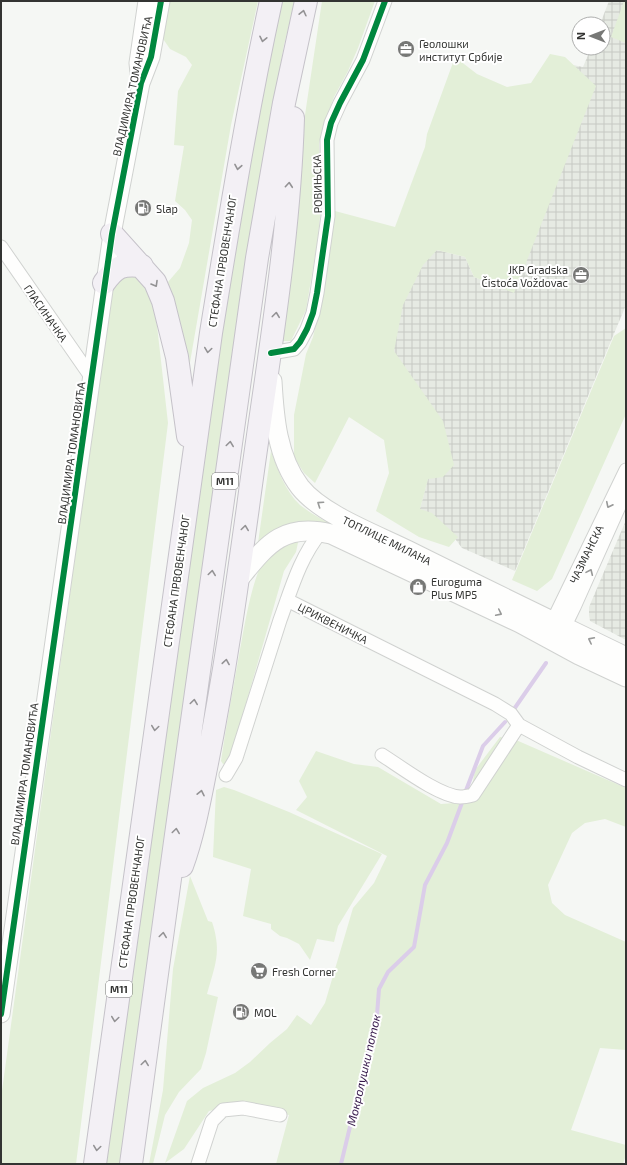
<svg xmlns="http://www.w3.org/2000/svg" width="627" height="1165" font-family="'Exo 2',sans-serif">
<style>
.industrial{fill:url(#industrial-grid)}
.grass{fill:#e3efd8}
.lines{fill:none;stroke-linecap:round;stroke-linejoin:round}
.stream{stroke:#dbcde9;stroke-width:4}
.minor-casing{stroke:#d0d2d0;stroke-width:15}
.tertiary-casing{stroke:#d0d2d0;stroke-width:19}
.secondary-casing{stroke:#d0d2d0;stroke-width:21}
.trunk-casing{stroke:#c5c2c9;stroke-width:24}
.minor{stroke:#fefefd;stroke-width:13}
.tertiary{stroke:#fefefd;stroke-width:17}
.secondary{stroke:#fefefd;stroke-width:19}
.trunk{stroke:#f3f0f5;stroke-width:22}
.cycleway-casing{stroke:#fff;stroke-width:8}
.cycleway{stroke:#00873e;stroke-width:6}
.oneway{stroke:#939294}
.oneway2{stroke:#989998}
.labels{text-anchor:middle;dominant-baseline:central;stroke-width:4;stroke-linejoin:round;paint-order:stroke}
.shield{fill:#fff;stroke:#707170;stroke-width:1}
.shield-label{font-size:10px;font-weight:bold;fill:#333432}
.poi-label{font-size:11px;fill:#333432;stroke:#fff;text-anchor:start}
.street-label{font-size:11px;fill:#333432;stroke:#fff}
.water-label{font-size:12px;font-style:italic;fill:#381b4c;stroke:#fff}
</style>
<defs>
<pattern id="industrial-grid" width="8" height="8" patternUnits="userSpaceOnUse"><rect width="8" height="8" fill="#e6eae3"/><path d="M0 4h8M4 0v8" fill="none" stroke="#c6c9c3"/></pattern>
</defs>
<rect width="100%" height="100%" fill="#f5f7f4"/>
<path class="industrial" d="M609,1h17v304l-111,266 -53,-23 -13,-17 -29,-22 8,-31 -35,-111 -9,-39 23,-53 30,-25 28,7 9,20 15,6 12,-8 72,-210 10,2 8,-19h12v-24h-3z
M626,520v120l-36,-19 -1,-6v-8z"/>
<path class="grass" d="M167,1h91l-27,124 -43,249 -20,-92 12,-14 9,-25 3,-23 -7,-10 -10,-9 9,-55 -10,-1 4,-54 14,-26 -6,-8 -16,-8 -11,-16z
M279,1h16l-11,44 -30,174 -132,945h-18l134,-954z
M322,1h53l-17,47 -10,23 -14,26 -11,29 -4,18 3,56 -5,44 -11,66 -15,31h-8l-1,-5 20,-201z
M624,1h2v42l-15,-6z
M550,54l15,3 31,29 -82,207 -40,-16 -9,-20 -28,-7 -14,15 -20,40 -9,46 49,70 11,44 -11,12 -15,2 -8,30 12,4 26,24 -9,10 -30,-10 -43,-26 13,-38 -5,-33 -35,-23 -34,66 -11,-10 -10,-16v-42l12,-61 7,-17 7,-29 15,-97 60,16 30,-80 2,-13 28,-77 22,17 30,13 24,-4z
M140,274l13,16 15,133 -92,741h-75v-66l112,-818z
M626,328v86l-74,165 -15,12 -25,-11 102,-244z
M271,451c7,19 14,40 29,54 9,7 19,13 29,18l-43,2 -12,5 -16,13z
M299,538l-3,14 -12,19 -55,192 -6,1 -2,-3c5,-36 12,-71 18,-106 5,-25 13,-84 30,-102 6,-6 22,-11 30,-15z
M500,737l16,3 110,48v39l-21,-8 -20,4 -13,10 -24,52 4,18 13,12 61,27v108l-26,-2 -29,82 55,15v10l-3,9h-347l13,-49 -49,-10 -15,2 -16,4 -25,38 -19,14 22,-62 16,-13 32,-15 15,-11 20,-19 17,-14 10,-14 14,10 14,-22 28,-95 21,-25 13,-27 -91,-46 11,-13 -8,-16 17,-30 38,13 24,3 63,37 28,-2 6,-32z
M224,787l10,3 55,22 93,42 -44,72 -4,16 -17,-3 -7,21 -11,-16 -12,-6 -7,-2 -9,-7v-5l-28,-8 8,-47 -38,-12 3,-67z
M190,876l18,45 4,1c10,30 3,43 -5,72l11,3 -12,56 -5,16 -22,23 -14,23 -12,49h-4l14,-74 10,-121z"/>
<g class="lines">
<path class="stream" d="M512,712l34,-49
M465,793l18,-47 22,-24
M341,1164l36,-149 2,-26 9,-17 26,-25 11,-62 22,-42 16,-43"/>
<g class="minor-casing">
<path id="minor" d="M1,247l91,131
M271,353l23,-4 6,-7 7,-13 6,-16 4,-20 11,-77 -1,-76 4,-17 9,-20 23,-43 22,-59
M287,600l208,104 16,10 8,11
M549,629l77,-159
M561,634l13,-27 52,-116
M382,755c19,12 57,41 78,42 5,0 9,-1 13,-2l46,-70 59,32 48,23
M226,775l10,-17c15,-46 29,-92 44,-138 11,-30 20,-63 41,-88
M198,1164l14,-43 11,-11 20,-2 37,7"/>
</g>
<g class="tertiary-casing">
<path id="tertiary" d="M139,73l-1,-10 9,-62
M1,1014l111,-780 29,-151 10,-26 10,-56"/>
</g>
<g class="secondary-casing">
<path id="secondary" d="M272,381c2,36 5,76 28,106 22,28 77,48 109,64 72,36 145,71 217,106
M238,580c28,-34 44,-58 93,-46l189,89 59,32 47,22"/>
</g>
<g class="trunk-casing">
<path id="trunk" d="M112,234l43,48 8,19 14,56 11,79
M104,283c12,-17 18,-19 38,-17
M182,866c12,-33 18,-68 25,-103 17,-85 29,-170 41,-256 17,-129 41,-258 45,-389
M95,1164l116,-831c18,-111 36,-222 60,-332
M131,1164l44,-322 82,-584 27,-155 22,-102"/>
</g>
<use href="#minor" class="minor"/>
<use href="#tertiary" class="tertiary"/>
<use href="#secondary" class="secondary"/>
<use href="#trunk" class="trunk"/>
<g class="cycleway-casing">
<path id="cycleway" d="M271,353l23,-4 6,-7 7,-13 6,-16 4,-20 11,-77 -1,-76 4,-17 9,-20 23,-43 22,-59
M1,1014l111,-780 29,-151 10,-26 10,-56"/>
</g>
<use href="#cycleway" class="cycleway"/>
</g>
<defs><path id="oneway-chevron" d="M-2-3.5L2.5 0L-2 3.5" fill="none" stroke-width="1.6" stroke-linecap="round" stroke-linejoin="round"/></defs>
<g class="oneway">
<use href="#oneway-chevron" transform="translate(303 13) rotate(-77)"/>
<use href="#oneway-chevron" transform="translate(263 39) rotate(102)"/>
<use href="#oneway-chevron" transform="translate(238 167) rotate(100)"/>
<use href="#oneway-chevron" transform="translate(289 185) rotate(-85)"/>
<use href="#oneway-chevron" transform="translate(155 284) rotate(60)"/>
<use href="#oneway-chevron" transform="translate(276 315) rotate(-83)"/>
<use href="#oneway-chevron" transform="translate(208 350) rotate(98)"/>
<use href="#oneway-chevron" transform="translate(230 444) rotate(-82)"/>
<use href="#oneway-chevron" transform="translate(245 528) rotate(-82)"/>
<use href="#oneway-chevron" transform="translate(212 573) rotate(-82)"/>
<use href="#oneway-chevron" transform="translate(226 662) rotate(-81)"/>
<use href="#oneway-chevron" transform="translate(194 702) rotate(-82)"/>
<use href="#oneway-chevron" transform="translate(155 728) rotate(98)"/>
<use href="#oneway-chevron" transform="translate(201 793) rotate(-78)"/>
<use href="#oneway-chevron" transform="translate(176 831) rotate(-82)"/>
<use href="#oneway-chevron" transform="translate(163 935) rotate(-82)"/>
<use href="#oneway-chevron" transform="translate(115 1019) rotate(98)"/>
<use href="#oneway-chevron" transform="translate(145 1063) rotate(-82)"/>
<use href="#oneway-chevron" transform="translate(97 1148) rotate(98)"/>
</g>
<g class="oneway2">
<use href="#oneway-chevron" transform="translate(320 504) rotate(-146)"/>
<use href="#oneway-chevron" transform="translate(609 505) rotate(116)"/>
<use href="#oneway-chevron" transform="translate(590 572) rotate(-66)"/>
<use href="#oneway-chevron" transform="translate(499 613) rotate(26)"/>
<use href="#oneway-chevron" transform="translate(591 640) rotate(-153)"/>
</g>
<defs>
<g id="office-disc" transform="scale(0.9)"><circle r="9.5" fill="#777876" stroke="#fff"/><path d="M-6-3h4V-5.5h4V-3h4V5H-6ZM-1-4.5V-3h2v-1.5ZM-6 0V1H6V0Z" fill="#fff"/></g>
<g id="fuel-disc" transform="scale(0.9)"><circle r="9.5" fill="#777876" stroke="#fff"/><path d="M-5.5-6h7V0h2V4h1.3V-2.5L3-4.5l.8-.8L6-3V5H2.5V1h-1V6h-7ZM-4.2-4.7v3.2H.2V-4.7Z" fill="#fff"/></g>
<g id="shop-disc" transform="scale(0.9)"><circle r="9.5" fill="#777876" stroke="#fff"/><path d="M-5-2.5h2.3a2.7 3.5 0 0 1 5.4 0H5L5.5 6h-11ZM-1.5-2.5h3a1.5 2.3 0 0 0-3 0Z" fill="#fff"/></g>
<g id="supermarket-disc" transform="scale(0.9)"><circle r="9.5" fill="#777876" stroke="#fff"/><path d="M-6-5.5h2.5l.6 2H6L4.5 2H-2.5L-4.4-4H-6ZM-1.5 3.2a1.3 1.3 0 1 0 .1 0ZM3 3.2a1.3 1.3 0 1 0 .1 0Z" fill="#fff"/></g>
</defs>
<g fill-rule="evenodd">
<use href="#office-disc" x="406" y="49"/>
<use href="#fuel-disc" x="143" y="208"/>
<use href="#office-disc" x="581" y="275"/>
<use href="#shop-disc" x="418" y="587"/>
<use href="#supermarket-disc" x="259" y="971"/>
<use href="#fuel-disc" x="241" y="1012"/>
</g>
<g class="labels">
<g class="shield">
<rect x="212" y="473" width="26" height="16" rx="3"/>
<rect x="106" y="981" width="26" height="16" rx="3"/>
</g>
<g class="shield-label">
<text x="225" y="481">M11</text>
<text x="119" y="989">M11</text>
</g>
<g class="poi-label">
<text x="419" y="43">Геолошки<tspan x="419" dy="13">институт Србије</tspan></text>
<text x="156" y="208">Slap</text>
<text x="568" y="269" text-anchor="end">JKP Gradska<tspan x="568" dy="13">Čistoća Voždovac</tspan></text>
<text x="431" y="581">Euroguma<tspan x="431" dy="13">Plus MP5</tspan></text>
<text x="272" y="971">Fresh Corner</text>
<text x="254" y="1012">MOL</text>
</g>
<g class="street-label">
<text transform="translate(132 86) rotate(-77)">ВЛАДИМИРА ТОМАНОВИЋА</text>
<text transform="translate(317 184) rotate(-91)">РОВИЊСКА</text>
<text transform="translate(222 261) rotate(-81)">СТЕФАНА ПРВОВЕНЧАНОГ</text>
<text transform="translate(46 313) rotate(55)">ГЛАСИНАЧКА</text>
<text transform="translate(71 453) rotate(-82)">ВЛАДИМИРА ТОМАНОВИЋА</text>
<text transform="translate(387 540) rotate(26)">ТОПЛИЦЕ МИЛАНА</text>
<text transform="translate(586 554) rotate(-64)">ЧАЗМАНСКА</text>
<text transform="translate(176 581) rotate(-82)">СТЕФАНА ПРВОВЕНЧАНОГ</text>
<text transform="translate(333 623) rotate(27)">ЦРИКВЕНИЧКА</text>
<text transform="translate(24 774) rotate(-82)">ВЛАДИМИРА ТОМАНОВИЋА</text>
<text transform="translate(131 902) rotate(-82)">СТЕФАНА ПРВОВЕНЧАНОГ</text>
</g>
<g class="water-label">
<text transform="translate(363 1070) rotate(-77)">Мокролушки поток</text>
</g>
</g>
<rect width="627" height="1165" fill="none" stroke="#333432" stroke-width="4"/>
<g transform="translate(591 36) rotate(270)"><circle r="19" fill="#ffffff" stroke="#adaead"/>
<path d="M0-3L7 15L0 10L-7 15Z" fill="#777876"/>
<text y="-6" font-size="11" font-weight="bold" text-anchor="middle" fill="#333432">N</text>
</g>
</svg>
